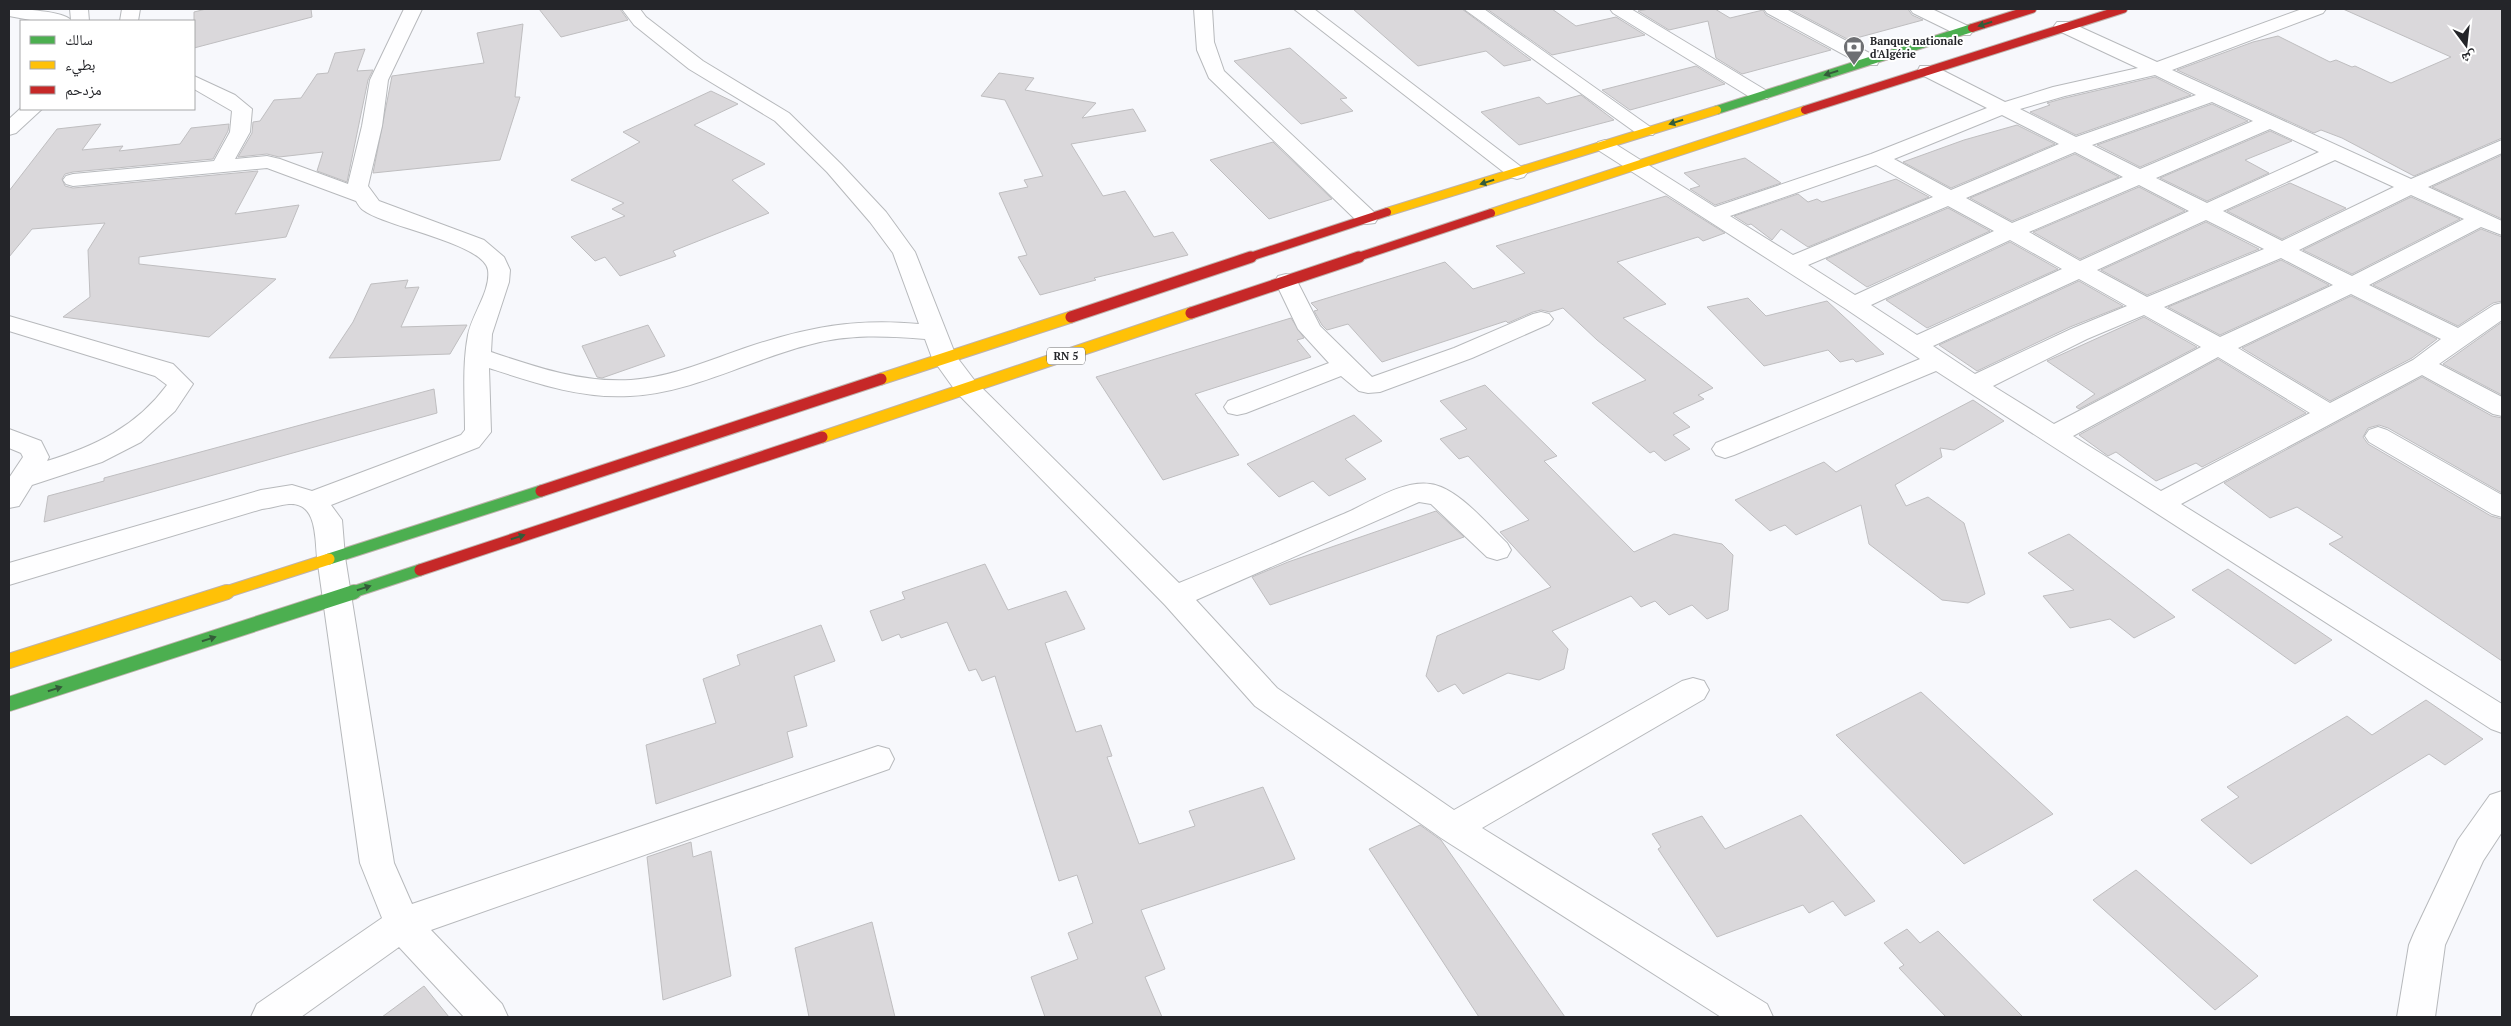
<svg xmlns="http://www.w3.org/2000/svg" width="2511" height="1026" font-family="'PT Serif','Noto Naskh Arabic',serif">
<style>
.building{fill:#dad8db;stroke:#bfbec0}
.lines{fill:none;stroke-linecap:round;stroke-linejoin:round}
.street-casing{stroke:#b7b9bc;stroke-width:2}
.fast-far2-casing{stroke:#beb2ac;stroke-width:10}
.fast-far1-casing{stroke:#beb2ac;stroke-width:13}
.fast-casing{stroke:#beb2ac;stroke-width:16}
.slow-far2-casing{stroke:#beb2ac;stroke-width:10}
.slow-far1-casing{stroke:#beb2ac;stroke-width:13}
.slow-casing{stroke:#beb2ac;stroke-width:16}
.jam-far1-casing{stroke:#beb2ac;stroke-width:10}
.jam-casing{stroke:#beb2ac;stroke-width:13}
.street{fill:#fefeff;fill-rule:evenodd}
.fast-far2{stroke:#4caf50;stroke-width:8}
.fast-far1{stroke:#4caf50;stroke-width:11}
.fast{stroke:#4caf50;stroke-width:14}
.slow-far2{stroke:#ffc107;stroke-width:8}
.slow-far1{stroke:#ffc107;stroke-width:11}
.slow{stroke:#ffc107;stroke-width:14}
.jam-far1{stroke:#c62828;stroke-width:8}
.jam{stroke:#c62828;stroke-width:11}
.oneway{fill:#345c39}
.labels{text-anchor:middle;dominant-baseline:central;stroke-width:4;stroke-linejoin:round;paint-order:stroke}
.far-poi-label{font-size:11px;font-weight:bold;fill:#242529;stroke:#fff;text-anchor:start}
.shield{fill:#fff;stroke:#666669;stroke-width:1}
.shield-label{font-size:11px;font-weight:bold;fill:#242529}
</style>
<rect width="100%" height="100%" fill="#f7f8fc"/>
<path class="building" d="M206,9h105l1,8 -118,31v-36z
M539,9h81l8,11 -67,17z
M1353,9h109l69,51 -27,6 -18,-15 -68,15z
M1487,9h65l24,17 40,-9 29,18 -93,20z
M1649,9h66l15,9 33,-8 3,5 65,35 -89,24 -26,-16 -8,-37 -39,9 -31,-19z
M1790,9h118l4,6 11,5 -74,20z
M2343,9h159v129l-88,38 -72,-38 -21,-8 -7,3 -137,-63 76,-28 25,-6 52,26 6,-2 16,7 3,-1 36,17 60,-26z
M523,24l-8,73h5l-20,63 -127,13 19,-97 92,-13 -7,-30z
M1290,48l57,50 -7,1 13,12 -52,13 -67,-63z
M365,49l-8,22 16,-1 -5,10 -21,102 -30,-11 6,-19 -44,5 -12,-3 -29,3 14,-24 1,-11 7,-1 14,-21 27,-2 16,-24 11,-1 7,-20z
M1696,66l29,18 -95,26 -28,-20z
M999,73l35,5 -9,12 71,13 -14,15 51,-9 13,22 -75,13 32,52 22,-5 29,46 19,-5 15,23 -94,23 2,2 -56,15 -22,-38 9,-2 -28,-62 29,-6 -4,-7 19,-4 -38,-76 -24,-4z
M2155,77l36,18 -115,40 -46,-23 20,-7 -3,-2 18,-5z
M711,91l27,13 -44,21 71,39 -33,16 37,33 -96,38 3,5 -56,20 -15,-19 -10,4 -24,-24 54,-21 -13,-7 12,-6 -53,-23 69,-38 -17,-10z
M1581,95l33,25 -95,25 -38,-33 58,-15 8,7z
M2212,104l36,17 -108,46 -43,-22z
M101,124l-19,26 41,-4 -4,5 61,-7 11,-16 38,-4 -1,7 -15,28 -140,13 -8,2 -3,5 3,7 8,2 185,-17 -23,43 64,-9 -13,32 -147,20v7l137,15 -67,58 -146,-20 27,-20 -2,-47 17,-27 -73,6 -23,28v-66l48,-62z
M2017,125l38,19 -104,44 -48,-26 61,-22z
M2270,131l22,10 -47,19 24,13 -62,28 -47,-23z
M1273,142l59,57 -63,20 -59,-59z
M2075,154l44,23 -107,44 -42,-23z
M2502,155v64l-70,-32z
M1745,158l36,25 -66,22 -25,-16 10,-3 -16,-13z
M1896,179l33,18 -121,50 -27,-18 -9,11 -21,-16 -3,1 -14,-9 64,-22 10,8 9,-3 5,3z
M2290,183l56,25 -64,31 -55,-28z
M2139,187l46,24 -105,48 -47,-27z
M1666,196l59,37 -22,8 -5,-4 -81,25 49,42 -43,14 90,70 -15,7 6,4 -31,14 17,14 -17,8 17,14 -25,12 -11,-10 -4,2 -58,-50 54,-23 -49,-40 -34,-32 -13,4 -9,-2 -8,2 -25,11 -2,-2 -124,41 -34,-38 -21,6 -5,-5 -8,-14 4,-1 -7,-7 134,-41 28,27 52,-16 -29,-27z
M2411,197l49,22 -108,55 -49,-24z
M1948,208l42,23 -123,56 -41,-28z
M2206,222l53,27 -112,46 -46,-25z
M2481,229l21,8v64l-9,2 -35,23 -85,-41z
M2010,242l48,27 -131,59 -41,-28z
M2281,260l48,25 -109,50 -52,-28z
M408,280l-3,8 14,-1 -18,40 66,-2 -17,29 -121,4 24,-36 18,-38z
M2079,281l44,25 -53,21 -93,44 -38,-26z
M2351,296l86,43 -25,19 -82,43 -88,-53z
M1748,298l18,18 61,-15 57,53 -28,8 -3,-3 -13,3 -12,-12 -64,16 -57,-59z
M2144,317l53,30 -118,62 -3,-2 19,-13 -48,-33z
M1291,318l13,20 -7,2 14,17 -116,37 44,61 -76,25 -67,-103z
M2502,322v73l-59,-31z
M648,325l17,31 -63,22 -5,-1 -15,-31z
M2218,359l88,54 -104,54 -6,-4 -40,18 -40,-29 -8,4 -29,-21z
M2422,377l70,39 10,2v75l-114,-65 -9,-3 -11,3 -5,9 5,7 123,72 11,3v142l-173,-117 14,-7 -46,-30 -27,11 -46,-35z
M1485,385l72,71 -13,5 90,91 40,-18 48,10 11,11 -5,55 -21,9 -15,-14 -23,10 -14,-14 -14,6 -10,-11 -79,35 16,18 -4,20 -25,11 -31,-7 -45,21 -8,-10 -17,8 -12,-16 11,-40 114,-49 -51,-55 29,-12 -61,-64 -9,3 -19,-20 27,-10 -27,-28z
M434,389l3,24 -393,109 4,-26 56,-15v-3z
M1973,400l31,21 -50,29 -14,-2 2,9 -47,28 11,21 22,-9 36,26 21,71 -17,9 -26,-3 -73,-56 -8,-39 -65,30 -11,-10 -15,6 -35,-31 89,-38 12,10z
M1354,415l28,26 -37,18 21,20 -37,17 -16,-15 -34,16 -32,-33z
M1436,511l28,26 -194,68 -18,-28 36,-15z
M2069,534l106,83 -41,21 -24,-19 -40,9 -27,-32 31,-6 -46,-37z
M985,564l23,46 58,-19 19,38 -40,14 31,89 25,-7 11,31 -5,1 32,87 56,-18 -6,-15 74,-24 32,72 -154,51 24,59 -20,8 17,40h-117l-14,-40 47,-18 -10,-26 25,-10 -16,-48 -18,6 -64,-205 -13,5 -6,-12 -7,2 -22,-49 -46,16 -2,-4 -17,7 -12,-30 35,-12 -3,-7z
M2228,569l104,71 -37,24 -103,-74z
M821,625l14,36 -41,15 13,50 -20,6 6,25 -137,47 -10,-59 70,-22 -13,-44 37,-14 -3,-10z
M1921,692l132,122 -89,50 -128,-129z
M2426,700l57,39 -38,26 -16,-11 -178,110 -50,-44 38,-23 -12,-10 120,-71 25,19z
M1801,815l74,86 -30,15 -12,-15 -24,12 -6,-8 -86,32 -59,-88 3,-2 -9,-13 50,-18 23,33z
M1420,825l21,15 124,177h-86l-110,-168z
M691,842l2,15 18,-6 20,125 -68,24 -16,-143z
M2136,870l122,106 -43,34 -122,-110z
M872,922l23,95h-86l-14,-69z
M1907,929l13,14 18,-12 85,86h-77l-47,-49 5,-3 -20,-22z
M424,986l25,31h-67z"/>
<g class="lines">
<g class="street-casing">
<path id="street" d="M9,9c13,0 54,2 62,11l-1,-11h18l1,12h-53l-27,-5z
M122,9h18l-2,12h-18z
M404,9h18l-34,71 -6,46 -14,60 11,15 105,39 20,17 6,13 -1,12 -17,52 -1,18c45,15 91,31 140,28 41,-3 79,-20 117,-33 60,-20 107,-29 171,-23l-26,-71 -23,-31 -43,-50 -52,-51 -86,-52 -55,-44 -12,-16h18l6,8 57,44 86,52 52,51 45,48 29,40 41,104 19,25 204,202c54,-22 108,-45 162,-68 26,-10 59,-35 89,-31 27,3 57,40 77,59l4,7 -4,7 -10,3 -10,-3 -56,-53 -12,-2 -223,98 81,88 177,122 228,-129 11,-3 11,3 5,9 -5,9 -222,129 285,176 6,13h-52l-280,-179 -186,-132 -90,-101 -208,-212 -25,-35 -7,-19c-39,-3 -75,-5 -113,5 -61,15 -119,49 -182,52 -49,3 -95,-13 -141,-28l2,64 -12,15 -148,58 11,15 3,37 49,306 18,41 466,-158 11,3 5,10 -5,10 -458,161 71,74 6,13h-44l-65,-70 -98,70h-50l6,-13 125,-86 -22,-55 -43,-306c-2,-19 0,-55 -28,-53 -9,1 -18,4 -27,5l-253,76v-22l252,-73 31,-5 20,6 149,-56 4,-5c0,-31 -3,-64 3,-95 4,-21 23,-44 20,-65 -4,-27 -103,-43 -125,-60 -3,-2 -5,-6 -7,-9l-89,-33 -194,18 -7,-2 -3,-4 3,-4 7,-2 141,-13 16,-29 2,-21 -38,-22v-13l41,19 17,14 -2,23 -15,27 32,-3 13,3 68,25 14,-58 8,-46z
M1194,9h18l2,33 10,29 151,142 3,5 -3,5 -8,1 -8,-1 -150,-145 -12,-28z
M1294,9h20l210,160 3,4 -3,4 -7,2 -7,-2z
M1464,9h20l172,122 -3,4h-14z
M1610,9h21l136,82 3,4 -3,4h-14l-140,-86z
M1764,9h22l91,48 2,4 -2,4h-14l-96,-52z
M1910,9h22l38,18 3,4 -3,4h-12l-45,-22z
M2302,9h24l-3,4 -151,57 239,109 91,-39v13l-74,34 74,34v14l-21,-8 -112,58 89,43 36,-23 8,-2v17l-63,44 63,33v19l-9,-2 -71,-39 -241,129 321,200v29l-11,-4 -555,-358 -202,84 -9,3 -9,-3 -4,-6 4,-6 204,-84 -74,-50 -248,-159 -3,-4 3,-4 7,-2 7,2 103,65 156,-53 116,-46 -67,-34 -2,-4 2,-4h14l71,36 48,-15 85,-19 -81,-38 -3,-4 3,-4h12l88,40zM2155,75l41,20 -120,42 -56,-28 45,-13zM2212,102l41,19 -113,48 -48,-24zM2002,115l57,29 -108,46 -57,-31zM2270,129l49,23 -112,51 -51,-25zM2075,152l48,25 -111,46 -46,-25zM2335,160l59,27 -112,54 -59,-30zM1876,165l57,32 -140,58 -63,-39zM2139,185l50,26 -109,50 -51,-29zM2411,195l53,24 -112,57 -53,-26zM1948,206l46,25 -139,64 -47,-30zM2206,220l58,29 -117,48 -50,-27zM2010,240l52,29 -145,66 -46,-30zM2281,258l52,27 -113,52 -56,-30zM2079,279l48,27 -56,23 -96,45 -42,-28zM2351,294l90,45 -28,21 -83,43 -92,-55zM2144,315l57,32 -147,77 -61,-38 94,-47zM2218,357l92,56 -149,78 -88,-55z
M21,108l21,1 -26,24 -7,2v-16z
M1286,274l8,2 3,5 23,45 52,51 82,-29 79,-34 8,-2 8,2 4,5 -4,5 -77,34 -92,34 -12,1 -9,-2 -18,-15 -95,37 -9,2 -9,-2 -4,-6 4,-6 101,-38 -31,-34 -23,-48 3,-5z
M9,316l164,48 20,20 -18,27 -34,31 -39,20 -70,23 -13,21 -10,2v-30l14,-21 -2,-4 -12,-5v-19l32,12 8,16 -2,4c48,-15 89,-34 120,-76l-12,-9 -146,-45z
M2378,427l9,3 115,65v22l-10,-3 -123,-72 -4,-6 4,-6z
M2502,791v41l-19,29 -38,84 -10,72h-38l12,-72 5,-12 44,-93 32,-45z"/>
</g>
<g class="fast-far2-casing">
<path id="fast-far2" d="M1717,110l255,-82"/>
</g>
<g class="fast-far1-casing">
<path id="fast-far1" d="M329,559l212,-68
M350,593l70,-23"/>
</g>
<g class="fast-casing">
<path id="fast" d="M9,704l345,-112"/>
</g>
<g class="slow-far2-casing">
<path id="slow-far2" d="M1387,212l330,-102
M1491,213l314,-103"/>
</g>
<g class="slow-far1-casing">
<path id="slow-far1" d="M881,379l190,-62
M822,437l369,-124
M223,593l106,-34"/>
</g>
<g class="slow-casing">
<path id="slow" d="M9,661l218,-69"/>
</g>
<g class="jam-far1-casing">
<path id="jam-far1" d="M1972,28l60,-19
M1805,110l318,-101
M1247,258l140,-46
M1355,258l136,-45"/>
</g>
<g class="jam-casing">
<path id="jam" d="M1191,313l168,-56
M1071,317l180,-60
M541,491l340,-112
M420,570l402,-133"/>
</g>
<use href="#street" class="street"/>
<use href="#fast-far2" class="fast-far2"/>
<use href="#fast-far1" class="fast-far1"/>
<use href="#fast" class="fast"/>
<use href="#slow-far2" class="slow-far2"/>
<use href="#slow-far1" class="slow-far1"/>
<use href="#slow" class="slow"/>
<use href="#jam-far1" class="jam-far1"/>
<use href="#jam" class="jam"/>
</g>
<defs><path id="oneway-solid" d="M-6-.8H1V-3.2L6.5 0L1 3.2V.8H-6Z" transform="scale(1.25)"/></defs>
<g class="oneway">
<use href="#oneway-solid" transform="translate(1985 24) rotate(162)"/>
<use href="#oneway-solid" transform="translate(1831 73) rotate(163)"/>
<use href="#oneway-solid" transform="translate(1676 122) rotate(162)"/>
<use href="#oneway-solid" transform="translate(1487 182) rotate(163)"/>
<use href="#oneway-solid" transform="translate(518 537) rotate(-18)"/>
<use href="#oneway-solid" transform="translate(364 588) rotate(-18)"/>
<use href="#oneway-solid" transform="translate(209 639) rotate(-18)"/>
<use href="#oneway-solid" transform="translate(55 689) rotate(-18)"/>
</g>
<defs>
<g id="bank-pin" transform="scale(1.125)"><path d="M0 17L-7.5 6A9.5 9.5 0 1 1 7.5 6Z" fill="#6e6f73" stroke="#fff"/><path d="M-6-4H6V4H-6ZM0-2.3a2.3 2.3 0 1 0 0 4.6a2.3 2.3 0 1 0 0-4.6Z" fill="#fff"/></g>
</defs>
<g fill-rule="evenodd">
<use href="#bank-pin" x="1854" y="47"/>
</g>
<g class="labels">
<g class="far-poi-label">
<text x="1870" y="41">Banque nationale<tspan x="1870" dy="13">d'Algérie</tspan></text>
</g>
<rect class="shield" x="1047" y="347.5" width="38" height="17" rx="4"/>
<g class="shield-label">
<text x="1066" y="356">RN 5</text>
</g>
</g>
<rect width="2511" height="1026" fill="none" stroke="#242529" stroke-width="20"/>
<rect x="20" y="20" width="175" height="90" fill="#ffffff" stroke="#a7a8a9"/>
<rect x="30" y="36" width="25" height="8" fill="#4caf50" stroke="#a7a8a9"/>
<text x="65" y="45" font-size="15" fill="#242529">سالك</text>
<rect x="30" y="61" width="25" height="8" fill="#ffc107" stroke="#a7a8a9"/>
<text x="65" y="70" font-size="15" fill="#242529">بطيء</text>
<rect x="30" y="86" width="25" height="8" fill="#c62828" stroke="#a7a8a9"/>
<text x="65" y="95" font-size="15" fill="#242529">مزدحم</text>
<g transform="translate(2466 45) rotate(165)" stroke="#ffffff" stroke-width="4" paint-order="stroke">
<path d="M0-4L9 19L0 12L-9 19Z" fill="#242529"/>
<text y="-8" font-size="14" font-weight="bold" text-anchor="middle" fill="#242529">ش</text>
</g>
</svg>
